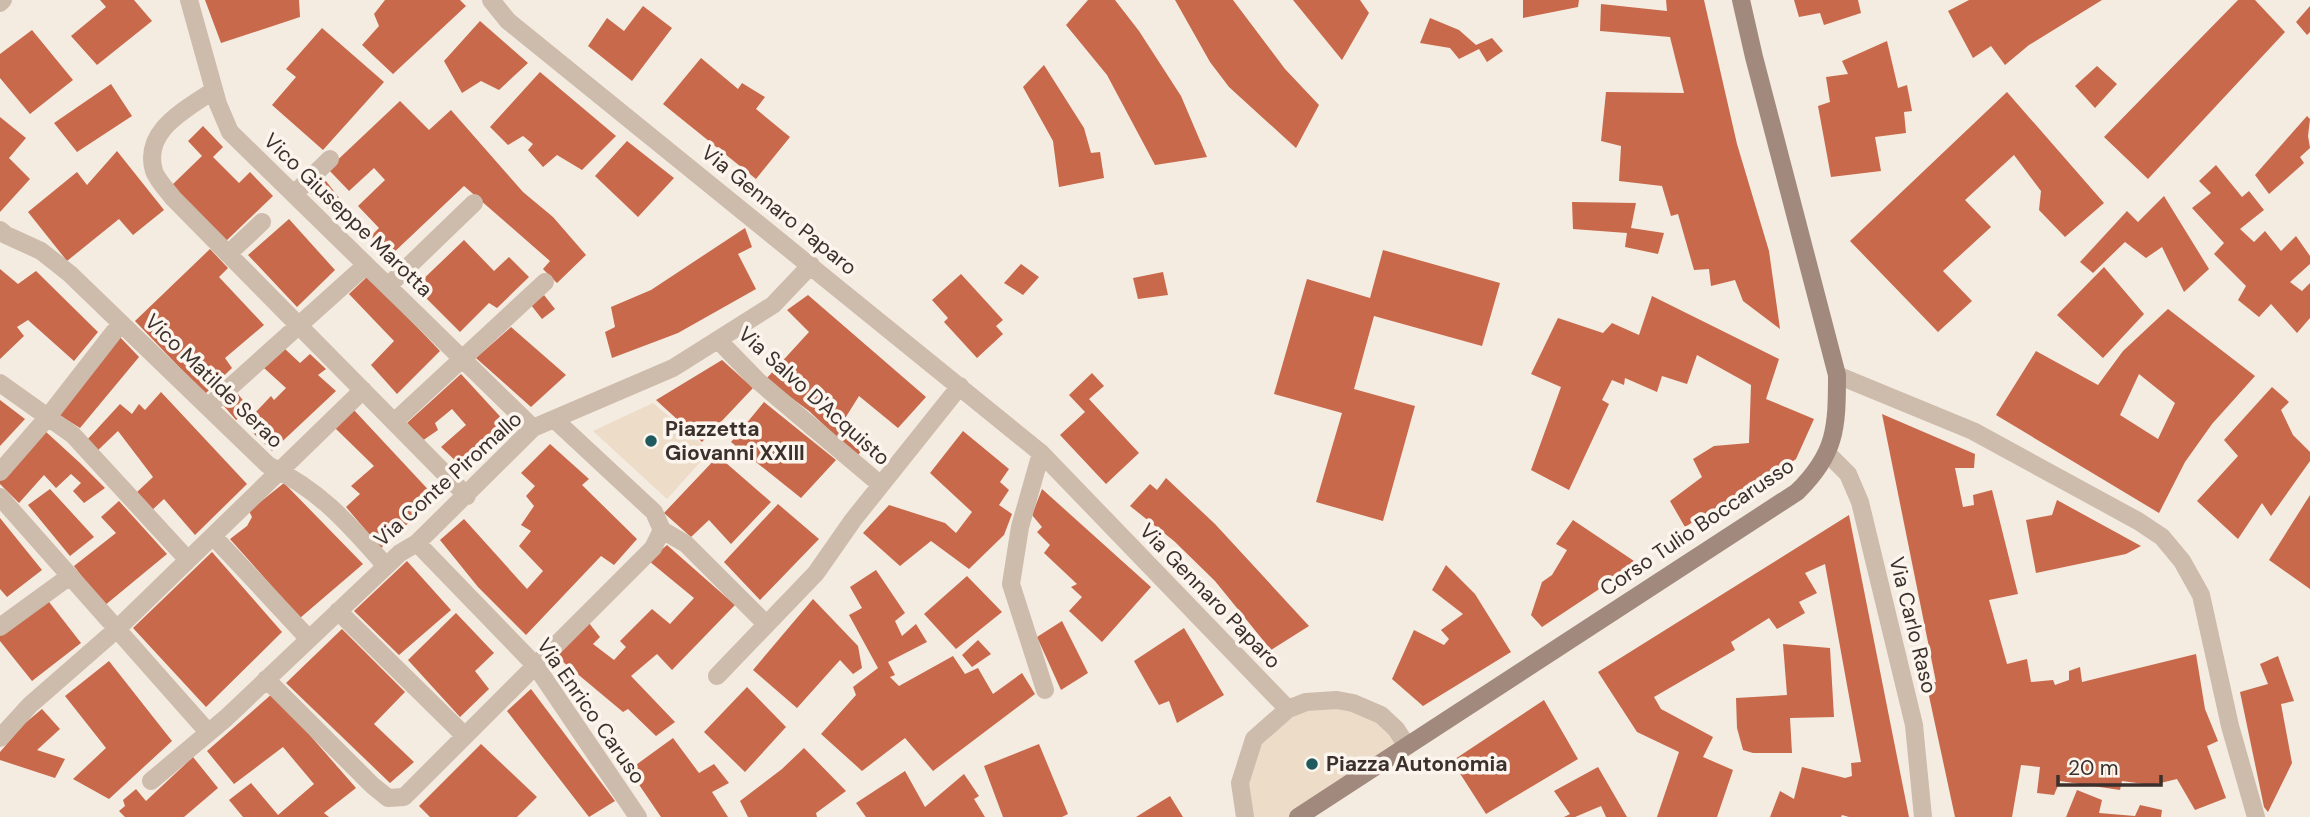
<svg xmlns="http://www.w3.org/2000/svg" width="2310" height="817" font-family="'DM Sans',sans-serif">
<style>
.plaza{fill:#ecdcc8}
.building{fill:#c8694b;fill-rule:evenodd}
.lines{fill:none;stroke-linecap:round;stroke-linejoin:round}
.street{stroke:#cdbbac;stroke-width:18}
.secondary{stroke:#a18a7d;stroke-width:18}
.poi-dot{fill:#1f5a5e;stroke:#fbf5ee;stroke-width:2.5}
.labels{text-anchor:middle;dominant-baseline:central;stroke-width:7;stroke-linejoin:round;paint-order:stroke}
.street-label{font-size:21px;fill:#3b302b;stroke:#fbf5ee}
.poi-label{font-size:21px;font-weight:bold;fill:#3b302b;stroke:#fbf5ee;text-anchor:start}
</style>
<rect width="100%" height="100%" fill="#f4ebe1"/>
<path class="plaza" d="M653,403l57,48 -43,48 -74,-68z
M1353,703l54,43 -109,71h-53l-2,-3 11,-75 34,-30z"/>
<path class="building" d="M100,0h34l18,21 -55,44 -26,-29 35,-29z
M205,0h94l1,17 -79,26z
M385,0h75l6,6 -73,68 -31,-29 17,-19 -5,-12z
M1088,0h27l24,31 42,65 26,61 -52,8 -48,-90 -41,-50z
M1175,0h58l52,69 34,36 -23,43 -67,-61 -19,-25z
M1293,0h67l9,13 -27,47z
M1523,0h56l-1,7 -55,11z
M1666,0h38l33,144 32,107 11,78 -37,-28 -8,-21 -24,6 -2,-17 -15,1 -16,-56 -7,2 -9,-30 -43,-5 2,-35 -20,-5 5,-49 78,1 -14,-56 -70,-6 1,-27 66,7z
M1794,0h64l3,13 -37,12 -4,-12 -21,4z
M1969,0h133l-73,45 -24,20 -14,-19 -18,12 -25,-47z
M2238,0h17l30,32 -137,147 -44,-42z
M643,6l29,22 -40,53 -44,-35 19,-28 17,13z
M2310,6v26l-3,3 -11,-13z
M1430,18l29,12 17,15 16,-7 11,13 -16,11 -8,-13 -20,10 -9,-11 -30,-5z
M480,21l48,42 -29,27 -18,-9 -19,12 -18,-32z
M322,28l62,54 -61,68 -51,-45 24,-28 -10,-8z
M32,30l41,50 -43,34 -30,-36v-24z
M1887,41l11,47 9,-3 5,26 -8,1 2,21 -31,4 6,34 -50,6 -13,-71 12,-4 -4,-25 22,-3 -6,-13z
M701,58l37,31 4,-6 23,14 -9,12 34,28 -34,42 -93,-75z
M1044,65l40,63 7,25 9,-1 4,26 -45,9 -6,-46 -30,-54z
M2097,66l20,18 -22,24 -20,-22z
M540,72l76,64 -34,34 -25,-15 -14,12 -15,-17 5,-6 -10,-8 -15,9 -18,-18z
M111,84l21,32 -55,36 -23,-29z
M2007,92l97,111 -39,34 -26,-27 2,-19 -27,-36 -49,45 26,27 -48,44 29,30 -34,31 -88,-91z
M400,101l29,29 22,-20 72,82 30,25 33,38 -29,28 -14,-14 7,-8 -86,-75 -74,70 -19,-20 8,-8 -21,-22 27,-26 -11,-12 -25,23 -21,-22z
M2307,116l3,3 -2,17 2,12 -10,9 4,6 -35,31 -14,-19z
M0,117l26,21 -17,20 21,21 -30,33z
M203,126l20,21 -10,10 26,26 11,-11 23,24 -47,45 -54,-56 30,-29 -14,-15z
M627,141l47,37 -36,39 -43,-41z
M117,151l47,59 -31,25 -14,-16 -52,42 -39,-49 49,-40 10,13z
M2216,165l26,32 7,-6 15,19 -24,19 14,13 11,-11 16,20 15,-15 14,20v8l-20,18 12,9 8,-8v35l-13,15 -26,-29 -12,13 -21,-17 8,-14 -32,-32 10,-11 -32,-35 19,-15 -12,-12z
M326,181l17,22 -12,8 -20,-18z
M2164,196l45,73 -25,23 -22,-45 -16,11 -21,-16 -32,31 -13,-11 47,-51 11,11z
M1572,202l64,1 -5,25 33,5 -6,21 -33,-7 2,-14 -54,-4z
M289,219l46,51 -38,37 -49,-52z
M745,228l7,19 -14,7 18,35 -78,44 -66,25 -7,-26 10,-5 -4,-20 40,-17z
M464,240l30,31 15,-14 20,20 -32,31 -8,-5 -29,29 -45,-45z
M210,249l18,19 -9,9 45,48 -39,33 7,10 -27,26 -70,-73z
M1383,250l117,33 -18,63 -108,-30 -20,73 61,17 -32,115 -67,-19 26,-89 -68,-19 33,-115 63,19z
M1021,264l18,13 -16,18 -19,-12z
M2104,267l40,47 -41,44 -46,-43z
M0,269l18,15 18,-13 62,61 -24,29 -46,-41 -11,7 7,9 -24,23z
M1163,272l5,23 -30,4 -5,-21z
M961,274l42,46 -7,6 7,8 -26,24 -33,-36 4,-4 -16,-18z
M368,276l72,75 -43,43 -26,-29 23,-24 -45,-47z
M544,295l11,14 -13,10 -11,-14z
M808,295l118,102 -28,31 -39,-32 -15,24 27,20 -14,16 -48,-45 -43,-32 43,-47 -22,-22z
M1652,296l127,63 -13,40 48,20 -18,40 -47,34 -2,-4 -62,38 -15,-26 32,-24 -9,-18 21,-13 35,-3 2,-58 -54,-30 -10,29 -25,-8 -5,16 -32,-14 -1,7 -12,-5 -10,20 7,4 -40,86 -38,-20 30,-83 -30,-13 27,-56 45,15 9,-10 27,12z
M2168,309l87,67 -43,48 -27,38 -26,51 -163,-98 40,-64 62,34 25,-34zM2139,374l36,29 -17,36 -38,-24z
M511,327l55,48 -35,32 -55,-49z
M119,336l20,21 -59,71 -24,-15z
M285,349l15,14 10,-9 16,15 -8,6 18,16 -64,60 -20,-19 9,-8 -9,-8 19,-20 3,4 12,-12 -22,-20z
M722,360l31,28 -51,54 -46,-42z
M1092,373l12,13 -15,13 50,54 -33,31 -46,-49 25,-23 -16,-17z
M461,374l46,50 -44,44 -22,-21 25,-22 -14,-16 -17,14 3,7 -16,11 -15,-18z
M2272,387l17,15 -8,8 12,25 17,17v9l-39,55 -9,-13 -24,36 -41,-38 41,-45 -14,-16z
M161,392l86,92 -52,51 -31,-36 -14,13 -14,-19 17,-16 -35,-46 -23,22 -9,-12 34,-37 12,10 7,-10 6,6z
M238,394l12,15 -14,11 -13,-15z
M0,400l25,19 -25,27z
M764,402l72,58 -35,38 -70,-56z
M353,409l83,89 -55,50 -35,-41 14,-13 -9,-8 23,-20 -39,-38z
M1882,414l93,40 -1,14h-19l8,39 11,-2 -1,-10 19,-5 26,104 -29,6 18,64 20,-5 4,23 22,-2 2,5 14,-5v-9l11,-4 2,15 114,-28 9,55 13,32 -11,5 19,52 -31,12 -18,-31 -25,6 -30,-4 -2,9 -60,-9 -6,14 -17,-2 3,-26 -19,-2 -9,52h-57l-29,-135h10z
M45,431l35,32 25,25 -21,15 -11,-12 8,-8 -10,-9 -15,14 -12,-13 -25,28 -19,-19v-8z
M963,431l46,38 -9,13 9,8 -10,15 13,9 -8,21 -35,34 -38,-28 -31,25 -37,-33 26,-28 56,18 11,10 16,-21 -42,-39z
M550,444l39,35 -7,6 55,54 -23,26 -13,-9 -75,79 -48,-48 -38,-47 24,-21 63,70 16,-18 -24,-25 12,-15 -10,-6 13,-19 -8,-10 9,-10 -14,-13z
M718,456l53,46 -40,42 -22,-24 -18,17 -27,-24z
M1166,478l49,46 94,102 -38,24 -56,-69 -41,-40 -44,-35 20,-22 7,6z
M284,483l79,81 -63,54 -70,-79 17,-13 5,-9 -3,-6z
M50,489l44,48 -24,19 -42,-51z
M1042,489l109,98 -49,55 -33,-31 13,-14 -11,-10 6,-3 -33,-31 6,-8 -13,-13 5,-5 -10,-12z
M2310,495v94l-41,-29z
M2057,500l84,46 -15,8 -90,19 -10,-53 26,-5z
M119,501l48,53 -63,52 -30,-40 42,-33 -15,-16z
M778,504l41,35 -59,61 -36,-38z
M1849,515l60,302h-60l-7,-2 -1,2h-71l10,-26 14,8 8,-32 43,11 7,-2 -1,-13 10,-1 -36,-198 -20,9 12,20 -18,9 6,11 -28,16 -8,-11 -38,24 4,8 -81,47 7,12 52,28 -10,20 30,13 -16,47h-60l22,-65 -42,-20 -39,-60z
M0,518l42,52 -35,27 -7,-8z
M1573,520l61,41 -3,7 -89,59 -11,-12 11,-33 10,-7 15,-25 -11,-6z
M667,545l68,60 -63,65 -15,-16 -26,22 44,46 -19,14 -28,-27 -5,3 -67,-56 33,-33 11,14 -7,7 21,16 12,-13 -6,-6 32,-32 18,15 24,-26 -45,-37z
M212,552l70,80 -76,75 -73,-79z
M407,561l44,49 -52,45 -45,-44z
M1446,565l29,29 36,58 -88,54 -31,-27 22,-49 30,15 5,-6 -8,-9 22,-16 -31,-24z
M876,570l29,43 -10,8 7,15 14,-12 11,18 -39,20 7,13 -5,2 9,9 54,-30 12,18 13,-6 15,26 29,-21 13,21 -102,77 -28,-33 -43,33 -41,-37 35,-39 -3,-8 25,-19 -29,-53 13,-7 -12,-21z
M967,576l35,36 -46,37 -32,-35z
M46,598l35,45 -49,38 -32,-40v-6z
M813,599l45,47 4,22 -9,6 -13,-14 -43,48 -44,-38z
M456,613l38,40 -19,18 14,18 -29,28 -52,-57z
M1062,621l26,52 -27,17 -24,-53z
M1184,628l40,67 -47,28 -8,-22 -10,4 -25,-44z
M342,629l63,63 -31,32 40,38 -24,21 -104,-100z
M978,640l13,14 -19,13 -10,-12z
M1783,644l47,4 4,69 -44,1 2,35h-39l-10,-3 -6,-22 -1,-30 51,-3z
M2278,656l16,45 -13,3 11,59 -24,49 -4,-5 -24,-115 28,-8 -8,-20z
M109,661l63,80 -63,58 -36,-20 33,-31 -41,-52z
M747,687l39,40 -41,45 -41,-40z
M531,689l84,112 -26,16 -82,-106z
M273,693l83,95 -32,25 5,4h-86l-14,-17 22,-17 27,32 36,-31 -31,-37 -49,37 -27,-33z
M1544,700l34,59 -92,55 -34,-53z
M42,709l18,20 -23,21 28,9 -10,19 -55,-18v-8l24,-28z
M673,738l26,35 15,-9 15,19 -17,9 16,25h-67l-32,-47z
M481,744l56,53 -20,20h-87l-11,-11z
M1039,744l29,70 -6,3h-59l-19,-51z
M804,748l42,43 -30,22 1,4h-69l-8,-16 42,-32z
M193,757l25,31 -34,29h-59l-6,-6 6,-5 -2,-6 13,-11 10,12z
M1598,767l29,50h-21l-5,-11 -26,11h-11l6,-3 -16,-23z
M905,771l20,36 39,-33 15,22 -5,3 11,18h-119l-10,-14z
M2077,790l25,10 -3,13 36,3 5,-11 22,5 -1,7h-95z
M1170,796l13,21h-47z"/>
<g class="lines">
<path class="street" d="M189,0l29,104 12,28 303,296
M491,0l17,21 533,432 247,256
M0,3l3,-3
M214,90c-27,19 -72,40 -60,81 3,9 13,19 19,27l294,298
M294,194l36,-35
M0,230l6,5 35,16 29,23 198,191c54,27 79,57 118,101
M228,254l34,-32
M388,286l86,-83
M718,340l40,41 123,104
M1837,375l136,56 165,90 24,16 20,24 19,34 29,131 26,91
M0,383l73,52 115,125
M208,407l158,-142
M394,422l151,-140
M1041,453l-21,74 -9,57 34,106
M1828,454l20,20 12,28 54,223 9,92
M0,472l47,-54 74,-95
M0,497l208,235
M662,530l24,14 80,80
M213,536l95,102
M417,543l118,122 103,152
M338,611l127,125
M0,627l70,-51
M717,676l99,-103 37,-53 107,-134
M266,679l106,106 16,13 16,-1 249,-249 9,-18 -8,-18 -100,-93
M0,738l30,-33 87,-76 246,-239
M151,781l75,-63 174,-165 17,-10 116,-115 140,-60 100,-63 38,-40
M1245,817l-5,-34 14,-44 34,-30 18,-7 31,-2 16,3 28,12 15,14 11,17"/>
<path class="secondary" d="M1298,817l499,-325c39,-38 40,-64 40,-117l-83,-318 -13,-57"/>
</g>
<g class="poi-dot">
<circle cx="651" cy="441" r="7"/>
<circle cx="1312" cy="764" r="7"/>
</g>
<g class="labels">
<g class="street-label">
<text transform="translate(779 210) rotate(39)">Via Gennaro Paparo</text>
<text transform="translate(348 215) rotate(44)">Vico Giuseppe Marotta</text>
<text transform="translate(214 381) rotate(44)">Vico Matilde Serao</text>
<text transform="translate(814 396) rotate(42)">Via Salvo D'Acquisto</text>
<text transform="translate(448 479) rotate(-42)">Via Conte Piromallo</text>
<text transform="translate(1697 527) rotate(-34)">Corso Tulio Boccarusso</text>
<text transform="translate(1210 596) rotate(46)">Via Gennaro Paparo</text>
<text transform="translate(1913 625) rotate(76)">Via Carlo Raso</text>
<text transform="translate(591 711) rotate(55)">Via Enrico Caruso</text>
</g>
<g class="poi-label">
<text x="665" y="429">Piazzetta<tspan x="665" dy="24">Giovanni XXIII</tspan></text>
<text x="1326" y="764">Piazza Autonomia</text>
</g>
</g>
<path d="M2058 775v10h103v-10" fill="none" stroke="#3b302b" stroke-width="3.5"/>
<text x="2068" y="775" font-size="21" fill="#3b302b" stroke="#fbf5ee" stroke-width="5" paint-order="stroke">20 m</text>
</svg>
